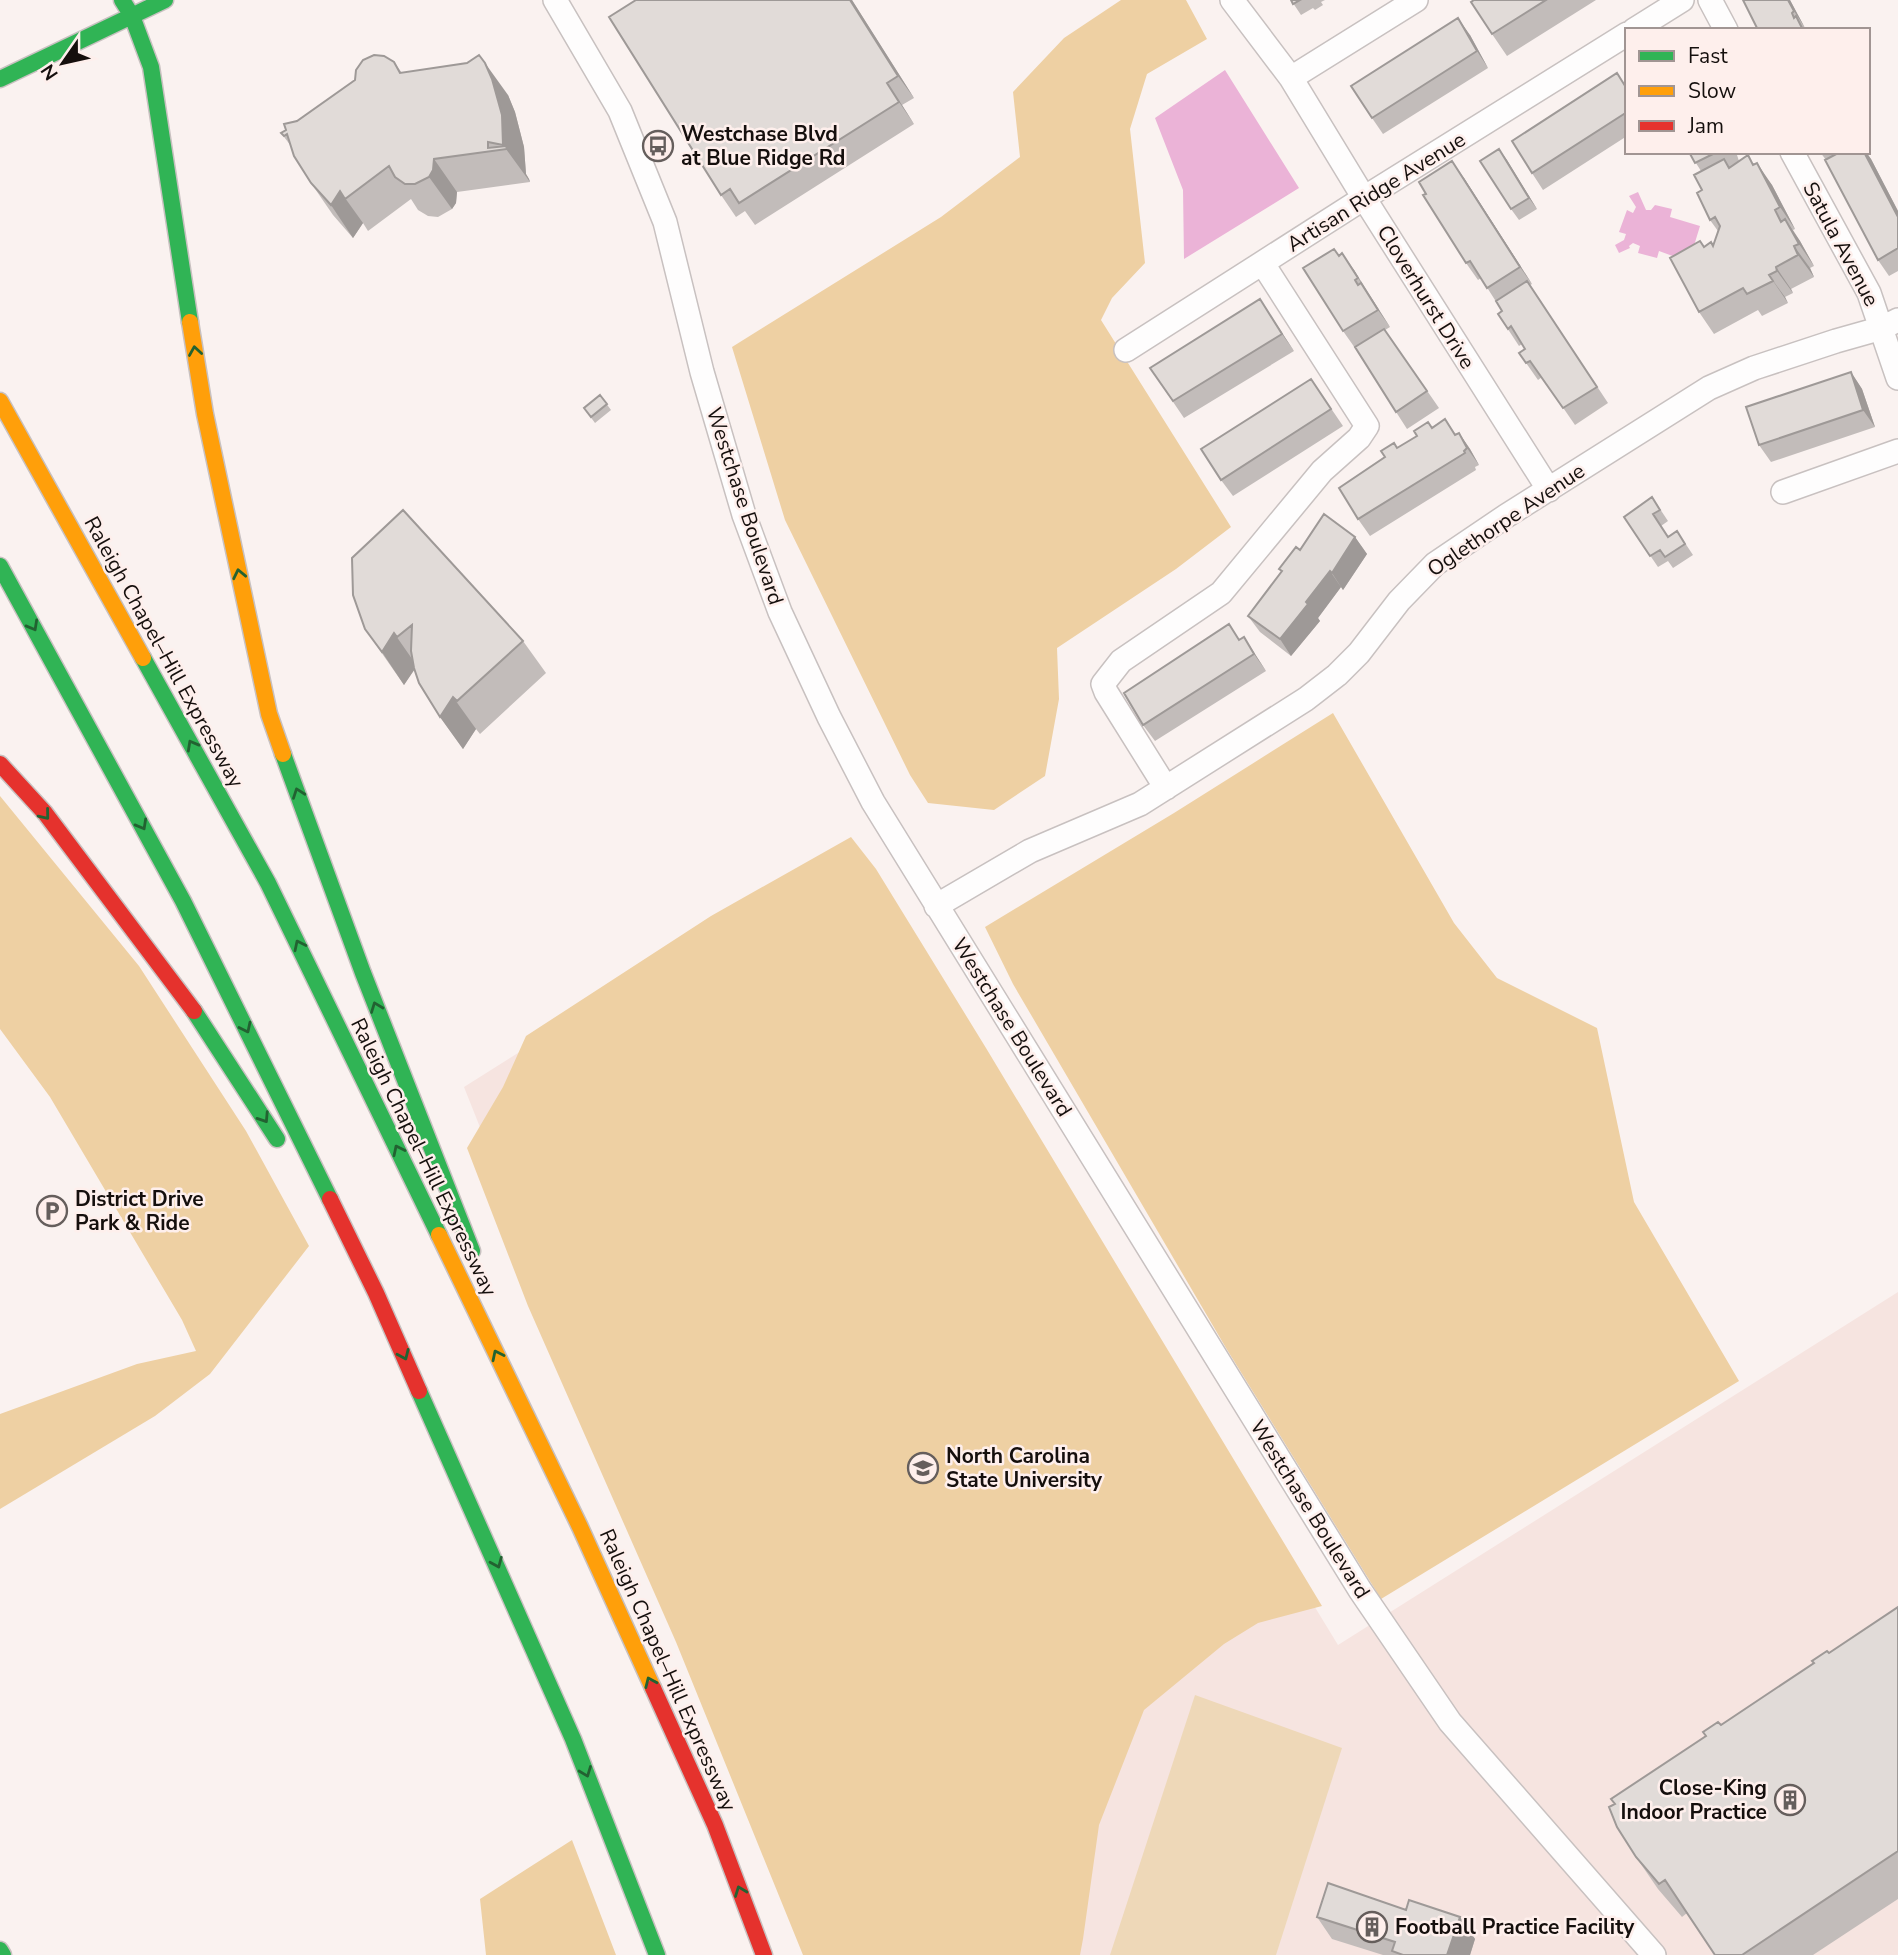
<svg xmlns="http://www.w3.org/2000/svg" width="1898" height="1955" font-family="'Nunito Sans',sans-serif">
<style>
.built{fill:#f6e4e0}
.green{fill:#eed8b8}
.forest{fill:#eed0a3}
.water{fill:#ebb3d7}
.lines{fill:none;stroke-linecap:round;stroke-linejoin:round}
.street-casing{stroke:#c8c1c0;stroke-width:26}
.fast-casing{stroke:#c8c1c0;stroke-width:19}
.slow-casing{stroke:#c8c1c0;stroke-width:19}
.jam-casing{stroke:#c8c1c0;stroke-width:19}
.street{stroke:#fefdfd;stroke-width:23}
.fast{stroke:#30b455;stroke-width:16}
.slow{stroke:#ff9f0a;stroke-width:16}
.jam{stroke:#e5322d;stroke-width:16}
.wall{fill:#c2bcba}
.shaded-wall{fill:#9e9997}
.building{fill:#e1dbd8;stroke:#9e9997;stroke-width:2}
.oneway{stroke:#226231}
.labels{text-anchor:middle;dominant-baseline:central;stroke-width:5;stroke-linejoin:round;paint-order:stroke}
.poi-label{font-size:21px;font-weight:bold;fill:#150f0d;stroke:#feefec;text-anchor:start}
.street-label{font-size:21px;fill:#150f0d;stroke:#feefec}
</style>
<rect width="100%" height="100%" fill="#faf2f0"/>
<path class="built" d="M850,844l488,801 560,-353v663h-1089l-345,-868z"/>
<path class="green" d="M1195,1695l147,53 -66,207h-166z"/>
<path class="forest" d="M1121,0h65l21,39 -60,35 -17,55 15,134 -33,35 -11,22 130,207 -55,42 -119,79 2,51 -14,77 -51,34 -66,-7 -18,-28 -125,-255 -53,-173 209,-130 79,-60 -7,-65 51,-54z
M1333,713l121,210 43,55 100,50 37,174 105,179 -358,218 -155,-251 -213,-364 -28,-57 189,-114z
M0,796l139,170 107,165 63,115 -99,128 -55,42 -155,93v-95l137,-50 59,-13 -14,-31 -132,-223 -50,-68z
M851,837l25,32 110,179 336,558 -64,17 -34,21 -80,66 -45,115 -16,114 -3,16h-277l-127,-313 -148,-336 -61,-158 36,-61 23,-51 185,-120z
M572,1840l44,115h-130l-6,-56z"/>
<path class="water" d="M1225,70l74,118 -115,71 -1,-69 -28,-72z
M1638,192l8,18h5l4,-5 17,4 -2,8 30,9 -11,36 -30,-11 -2,7 -19,-5 2,-7 -7,-3 -4,3 1,2 -11,5 -4,-8 9,-5 2,-6 -7,-2 8,-22 6,3 3,-6 -7,-11z"/>
<g class="lines">
<g class="street-casing">
<path id="street" d="M555,0l65,111 45,111 37,150 42,143 36,97 49,105 44,85 487,788 90,132 204,233
M1232,0l59,78 73,120 185,292
M1710,0l16,30
M1634,30l48,-30
M1291,78l125,-78
M1792,152l77,141 29,85
M1126,350l238,-152 263,-164
M1783,492l115,-41
M1166,788l-60,-96 -3,-8 18,-23 100,-68 101,-122 37,-33 8,-12 -104,-162
M936,906l94,-55 110,-47 166,-105 31,-24 22,-22 40,-52 36,-37 71,-48 203,-128 45,-20 82,-27 46,-13 16,-8"/>
</g>
<g class="fast-casing">
<path id="fast" d="M122,0l10,16 19,51 39,255
M0,79l165,-79
M0,566l183,335 147,298
M143,658l125,225 171,352
M283,754l80,219 109,278
M194,1011l83,128
M419,1391l154,348 84,216
M0,1950l3,5"/>
</g>
<g class="slow-casing">
<path id="slow" d="M190,322l15,92 64,300 14,40
M0,401l143,257
M439,1235l141,292 73,161"/>
</g>
<g class="jam-casing">
<path id="jam" d="M0,764l45,49 149,198
M330,1199l46,94 43,98
M653,1688l62,137 49,130"/>
</g>
<use href="#street" class="street"/>
<use href="#fast" class="fast"/>
<use href="#slow" class="slow"/>
<use href="#jam" class="jam"/>
</g>
<path class="wall" d="M852,0l62,98 -12,7 12,19 -159,101 -10,-14 -9,6 -15,-22z
M1291,0h34l-4,2 2,3 -8,5 -2,-2 -12,7z
M1474,0h122l-89,56 -15,-22z
M1790,0l16,30h-48z
M1470,35l18,33 -105,66 -11,-16z
M394,62l8,11 106,22 7,17 9,35 2,27 3,5 1,3 -73,10 -1,11 -4,6 -14,8 -10,-1 -10,-6 -7,-11 -43,32 -5,-8 -10,15 -20,-23 -22,-32 -20,-37 -10,-13 16,-12z
M1627,86v50l-84,54 -11,-17z
M1499,149l38,60 -18,11 -8,-11z
M1689,152h47l3,9 16,3 17,21 23,44 -2,1 7,11 14,25 -4,2 4,9 -23,12 2,4 -8,4 3,6 -26,13 -4,-6 -44,24 -15,-22 5,-65 9,-2 5,-14 -8,-11 -8,-30 -1,-19z
M1820,152h46l5,7 27,52v60l-9,5 -11,-16 -52,-100z
M1464,178l68,106 -2,1 78,118 -33,22 -33,-48 -4,3 -19,-27 6,-4 -3,-5 -3,2 -21,-32 4,-3 -21,-33 -3,2 -12,-17z
M1339,256l15,14 36,57 -5,3 54,78 -32,21 -52,-81 -12,-17z
M1271,316l23,35 -110,67 -34,-50z
M1851,372l11,17 13,38 -104,35 -12,-17z
M1311,379l32,47 -110,70 -12,-16z
M600,395l11,15 -16,13 -11,-15z
M1445,419l11,16 3,-2 11,16 9,16 -4,2 1,3 -106,66 -12,-17 39,-71z
M1652,497l16,24 -7,5 7,11 9,-6 16,24 -20,13 -5,-7 -10,6 -34,-50z
M1355,537l12,17 -24,36 -2,-3 -23,31 2,3 -29,35 -31,-24 -12,-16 33,-44 -2,-3 21,-19z
M352,558l171,83 23,32 -66,61 -4,-5 -13,20 -23,-32 -26,-48 -10,16 -39,-56z
M1240,640l15,14 11,17 -111,70 -12,-16z
M1898,1607v292l-85,56h-98l-28,-42 -5,4 -24,-28 -22,-32 -21,-53 106,-79z
M1406,1910l54,7 15,22 -5,16h-87l-51,-16 -15,-22z"/>
<path class="shaded-wall" d="M850,0h2l62,98 -16,-22z
M1788,0h2l15,28 -11,-17z
M1458,18l12,17 18,33 -11,-17z
M485,63l23,32 7,17 9,35 2,27 3,5 1,3 -27,-37z
M887,83l15,22 12,19 -15,-22z
M1499,149l8,11 30,49 -8,-11z
M1864,152h2l5,7 27,52v6z
M434,159l23,33 -1,11 -4,6 -23,-32z
M1452,161l12,17 68,106 -12,-17z
M1757,163l15,22 23,44 -15,-22z
M340,191l23,32 -10,15 -22,-33z
M1785,219l15,22 14,25 -15,-22z
M1794,246l16,22 4,9 -16,-22z
M1342,253l12,17 15,25 -11,-17z
M1776,267l15,22 2,4 -16,-22z
M1769,275l16,22 3,6 -15,-22z
M1361,283l11,16 18,28 -12,-17z
M1260,299l11,17 23,35 -12,-17z
M1851,372l11,17 13,38 -12,-17z
M1459,433l11,16 9,16 -12,-17z
M1355,537l12,17 -24,36 -11,-17z
M1330,571l11,16 -23,31 2,3 -29,35 -11,-17 26,-37z
M394,633l23,33 -13,19 -22,-33z
M1244,637l22,34 -12,-17z
M453,697l23,32 -13,20 -23,-32z
M1460,1917l15,22 -5,16h-23z"/>
<path class="building" d="M636,0h214l48,76 -11,7 12,19 -160,101 -9,-14 -9,6 -112,-178z
M1291,0h9l-7,4z
M1474,0h72l-54,34 -21,-32z
M1743,0h45l6,11 -2,2 2,5 2,-2 7,14h-45z
M1458,18l19,33 -105,67 -21,-32z
M374,55l10,1 10,6 6,11 67,-10 12,-8 6,8 7,16 10,36 1,30 -15,-3v6l18,-2 1,3 -73,10 -1,11 -4,7 -14,7h-10l-10,-7 -6,-11 -44,33 -5,-8 -9,14 -20,-22 -17,-27 -7,-22 -3,2 -3,-3 5,-3 -2,-6 13,-3 58,-41 1,-10 7,-10z
M1617,73l10,16v23l-95,61 -20,-32z
M1499,149l30,49 -18,11 -31,-48z
M1689,152h28l-22,11z
M1840,152h24l34,65v31l-20,12 -53,-100z
M1748,155l5,10 4,-2 23,44 -5,3 6,12 4,-3 14,25 -5,2 4,9 -22,12 1,4 -8,4 4,6 -26,13 -4,-6 -44,24 -29,-54 30,-17 4,6 7,-5 2,4 7,-20 -5,-9 -5,3 -13,-27 5,-3 -8,-15 30,-16 5,9z
M1452,161l68,106 -33,21 -17,-27 -4,2 -43,-68 3,-1 -7,-12z
M1334,249l5,7 3,-3 16,25 -3,2 3,5 3,-2 17,27 -35,21 -40,-63z
M1527,281l70,106 -34,21 -33,-47 -4,2 -7,-10 6,-4 -14,-23 -3,3 -10,-15 4,-3 -6,-10z
M1260,299l22,35 -109,67 -23,-33z
M1384,329l43,62 -31,21 -41,-65z
M1851,372l12,38 -104,35 -13,-38z
M1311,379l20,30 -110,71 -20,-31z
M600,395l7,9 -16,13 -7,-9z
M1445,419l10,16 4,-2 8,15 -3,3 1,2 -107,66 -19,-31 46,-31 -4,-6 13,-8 3,5 20,-12 -3,-5 14,-9 4,6z
M1652,497l8,13 -7,4 15,23 9,-6 8,13 -20,13 -5,-7 -10,6 -26,-39z
M403,510l120,131 -66,60 -4,-4 -13,20 -21,-34 -5,-15 -3,-17 1,-26 -15,12 -3,-4 -12,19 -17,-23 -12,-34 -1,-37z
M1324,514l31,23 -23,36 -2,-2 -24,31 2,2 -28,35 -32,-23 34,-45 -3,-2 17,-22 4,3z
M1229,624l10,16 5,-3 10,17 -111,71 -19,-32z
M1898,1607v244l-156,104h-27l-50,-75 -6,4 -23,-27 -19,-30 -8,-20 6,-3 -4,-5 95,-63 -3,-4 15,-10 3,3 93,-62 -2,-2 15,-10 2,2z
M1328,1883l78,27 3,-10 51,17 -13,38h-44l-11,-4 3,-9 -78,-25z"/>
<defs><path id="oneway-chevron" d="M-2-3.5L2.5 0L-2 3.5" fill="none" stroke-width="1.6" stroke-linecap="round" stroke-linejoin="round" transform="scale(1.75)"/></defs>
<g class="oneway">
<use href="#oneway-chevron" transform="translate(195 351) rotate(-99)"/>
<use href="#oneway-chevron" transform="translate(239 574) rotate(-102)"/>
<use href="#oneway-chevron" transform="translate(33 626) rotate(61)"/>
<use href="#oneway-chevron" transform="translate(192 745) rotate(-119)"/>
<use href="#oneway-chevron" transform="translate(298 793) rotate(-110)"/>
<use href="#oneway-chevron" transform="translate(45 815) rotate(51)"/>
<use href="#oneway-chevron" transform="translate(142 825) rotate(61)"/>
<use href="#oneway-chevron" transform="translate(299 945) rotate(-116)"/>
<use href="#oneway-chevron" transform="translate(376 1007) rotate(-111)"/>
<use href="#oneway-chevron" transform="translate(246 1028) rotate(64)"/>
<use href="#oneway-chevron" transform="translate(264 1118) rotate(57)"/>
<use href="#oneway-chevron" transform="translate(398 1150) rotate(-116)"/>
<use href="#oneway-chevron" transform="translate(404 1355) rotate(66)"/>
<use href="#oneway-chevron" transform="translate(497 1355) rotate(-116)"/>
<use href="#oneway-chevron" transform="translate(497 1563) rotate(67)"/>
<use href="#oneway-chevron" transform="translate(650 1682) rotate(-114)"/>
<use href="#oneway-chevron" transform="translate(586 1772) rotate(69)"/>
<use href="#oneway-chevron" transform="translate(740 1891) rotate(-111)"/>
</g>
<defs>
<g id="bus-ring" transform="scale(1.575)"><circle r="9.5" fill="#feefec" stroke="#655e5c" stroke-width="1.5"/><path d="M-5-6H5V4H4V6H2V4H-2V6H-4V4H-5ZM-3.5-4V0h7V-4ZM-3.5 1.2v1.5H-2V1.2ZM2 1.2v1.5H3.5V1.2Z" fill="#655e5c"/></g>
<g id="parking-ring" transform="scale(1.575)"><circle r="9.5" fill="#feefec" stroke="#655e5c" stroke-width="1.5"/><path d="M-3.5-5.5H1a3.5 3.5 0 0 1 0 7H-1V5.5H-3.5ZM-1-3.4V-.6H.8a1.4 1.4 0 0 0 0-2.8Z" fill="#655e5c"/></g>
<g id="university-ring" transform="scale(1.575)"><circle r="9.5" fill="#feefec" stroke="#655e5c" stroke-width="1.5"/><path d="M0-5L7-2L0 1L-7-2ZM-4 1L0 2.5L4 1V4Q0 6-4 4Z" fill="#655e5c"/></g>
<g id="building-ring" transform="scale(1.575)"><circle r="9.5" fill="#feefec" stroke="#655e5c" stroke-width="1.5"/><path d="M-4-6H4V6H1V3H-1V6H-4ZM-2.5-4.3h1.7v1.8h-1.7ZM.8-4.3h1.7v1.8H.8ZM-2.5-1h1.7V.8h-1.7ZM.8-1h1.7V.8H.8Z" fill="#655e5c"/></g>
</defs>
<g fill-rule="evenodd">
<use href="#bus-ring" x="658" y="146"/>
<use href="#parking-ring" x="52" y="1211"/>
<use href="#university-ring" x="923" y="1468"/>
<use href="#building-ring" x="1790" y="1800"/>
<use href="#building-ring" x="1372" y="1927"/>
</g>
<g class="labels">
<g class="poi-label">
<text x="681" y="134">Westchase Blvd<tspan x="681" dy="24">at Blue Ridge Rd</tspan></text>
<text x="75" y="1199">District Drive<tspan x="75" dy="24">Park &amp; Ride</tspan></text>
<text x="946" y="1456">North Carolina<tspan x="946" dy="24">State University</tspan></text>
<text x="1767" y="1788" text-anchor="end">Close-King<tspan x="1767" dy="24">Indoor Practice</tspan></text>
<text x="1395" y="1927">Football Practice Facility</text>
</g>
<g class="street-label">
<text transform="translate(1376 192) rotate(-32)">Artisan Ridge Avenue</text>
<text transform="translate(1841 244) rotate(62)">Satula Avenue</text>
<text transform="translate(1426 297) rotate(58)">Cloverhurst Drive</text>
<text transform="translate(745 506) rotate(72)">Westchase Boulevard</text>
<text transform="translate(1506 520) rotate(-34)">Oglethorpe Avenue</text>
<text transform="translate(164 652) rotate(61)">Raleigh Chapel–Hill Expressway</text>
<text transform="translate(1012 1027) rotate(58)">Westchase Boulevard</text>
<text transform="translate(424 1157) rotate(64)">Raleigh Chapel–Hill Expressway</text>
<text transform="translate(1310 1509) rotate(58)">Westchase Boulevard</text>
<text transform="translate(668 1670) rotate(66)">Raleigh Chapel–Hill Expressway</text>
</g>
</g>
<rect x="1625" y="28" width="245" height="126" fill="#feefec" stroke="#a19593" stroke-width="2"/>
<rect x="1639" y="51" width="35" height="10" fill="#30b455" stroke="#a19593" stroke-width="2"/>
<text x="1688" y="63" font-size="21" fill="#150f0d">Fast</text>
<rect x="1639" y="86" width="35" height="10" fill="#ff9f0a" stroke="#a19593" stroke-width="2"/>
<text x="1688" y="98" font-size="21" fill="#150f0d">Slow</text>
<rect x="1639" y="121" width="35" height="10" fill="#e5322d" stroke="#a19593" stroke-width="2"/>
<text x="1688" y="133" font-size="21" fill="#150f0d">Jam</text>
<g transform="translate(63 63) rotate(236)" stroke="#feefec" stroke-width="5" paint-order="stroke">
<path d="M0-5L12 26L0 18L-12 26Z" fill="#150f0d"/>
<text y="-10" font-size="19" font-weight="bold" text-anchor="middle" fill="#150f0d">N</text>
</g>
</svg>
